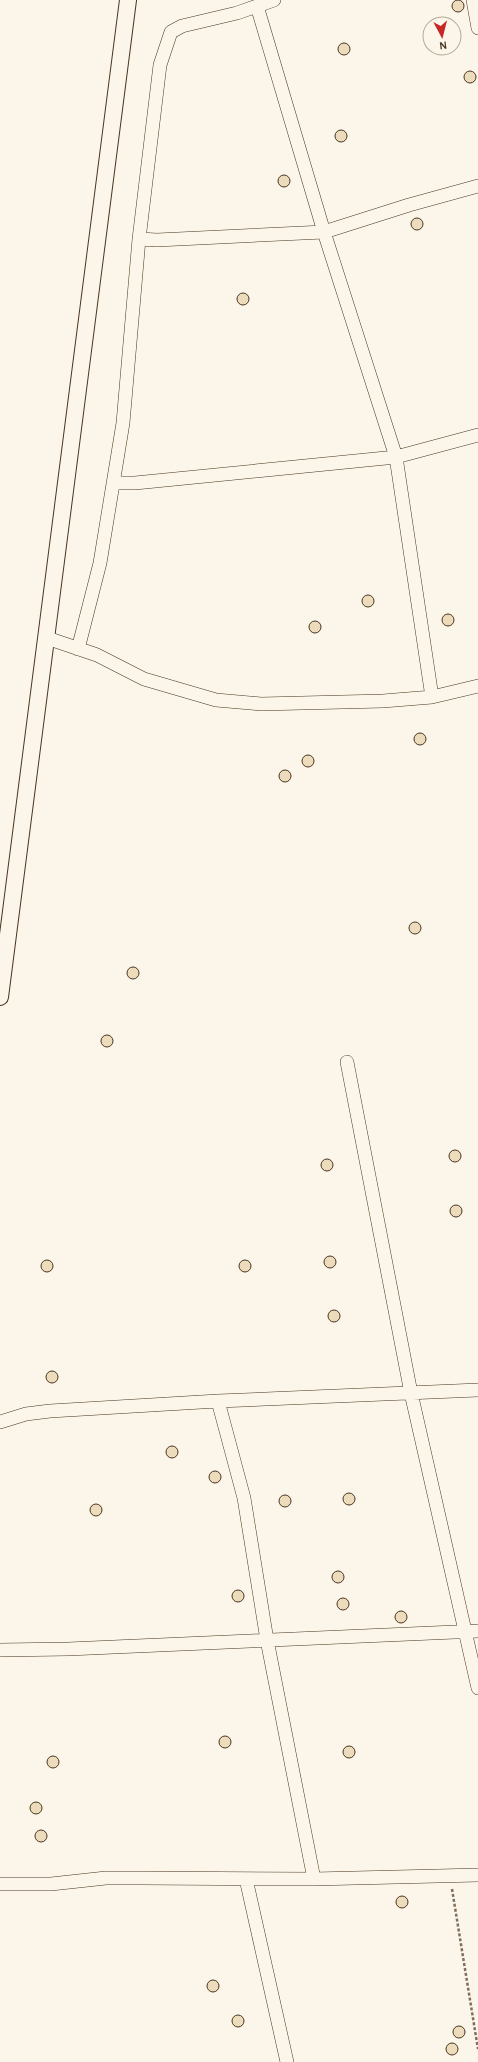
<svg xmlns="http://www.w3.org/2000/svg" width="478" height="2062" font-family="'Alegreya Sans',sans-serif">
<style>
.building{fill:#ecdcbc;stroke:#4a3520}
.lines{fill:none;stroke-linecap:round;stroke-linejoin:round}
.minor-casing{stroke:#4a3520;stroke-width:14}
.tertiary-casing{stroke:#4a3520;stroke-width:18}
.path{stroke:#7f6f5c;stroke-width:2.5;stroke-dasharray:3 2;stroke-linecap:butt}
.minor{stroke:#fbf6e9;stroke-width:13}
.tertiary{stroke:#fbf6e9;stroke-width:16}
</style>
<rect width="100%" height="100%" fill="#fbf6e9"/>
<path class="building" d="M452 6a6 6 0 1 1 12 0a6 6 0 1 1-12 0Z
M338 49a6 6 0 1 1 12 0a6 6 0 1 1-12 0Z
M464 77a6 6 0 1 1 12 0a6 6 0 1 1-12 0Z
M335 136a6 6 0 1 1 12 0a6 6 0 1 1-12 0Z
M278 181a6 6 0 1 1 12 0a6 6 0 1 1-12 0Z
M411 224a6 6 0 1 1 12 0a6 6 0 1 1-12 0Z
M237 299a6 6 0 1 1 12 0a6 6 0 1 1-12 0Z
M362 601a6 6 0 1 1 12 0a6 6 0 1 1-12 0Z
M442 620a6 6 0 1 1 12 0a6 6 0 1 1-12 0Z
M309 627a6 6 0 1 1 12 0a6 6 0 1 1-12 0Z
M414 739a6 6 0 1 1 12 0a6 6 0 1 1-12 0Z
M302 761a6 6 0 1 1 12 0a6 6 0 1 1-12 0Z
M279 776a6 6 0 1 1 12 0a6 6 0 1 1-12 0Z
M409 928a6 6 0 1 1 12 0a6 6 0 1 1-12 0Z
M127 973a6 6 0 1 1 12 0a6 6 0 1 1-12 0Z
M101 1041a6 6 0 1 1 12 0a6 6 0 1 1-12 0Z
M449 1156a6 6 0 1 1 12 0a6 6 0 1 1-12 0Z
M321 1165a6 6 0 1 1 12 0a6 6 0 1 1-12 0Z
M450 1211a6 6 0 1 1 12 0a6 6 0 1 1-12 0Z
M324 1262a6 6 0 1 1 12 0a6 6 0 1 1-12 0Z
M41 1266a6 6 0 1 1 12 0a6 6 0 1 1-12 0Z
M239 1266a6 6 0 1 1 12 0a6 6 0 1 1-12 0Z
M328 1316a6 6 0 1 1 12 0a6 6 0 1 1-12 0Z
M46 1377a6 6 0 1 1 12 0a6 6 0 1 1-12 0Z
M166 1452a6 6 0 1 1 12 0a6 6 0 1 1-12 0Z
M209 1477a6 6 0 1 1 12 0a6 6 0 1 1-12 0Z
M343 1499a6 6 0 1 1 12 0a6 6 0 1 1-12 0Z
M279 1501a6 6 0 1 1 12 0a6 6 0 1 1-12 0Z
M90 1510a6 6 0 1 1 12 0a6 6 0 1 1-12 0Z
M332 1577a6 6 0 1 1 12 0a6 6 0 1 1-12 0Z
M232 1596a6 6 0 1 1 12 0a6 6 0 1 1-12 0Z
M337 1604a6 6 0 1 1 12 0a6 6 0 1 1-12 0Z
M395 1617a6 6 0 1 1 12 0a6 6 0 1 1-12 0Z
M219 1742a6 6 0 1 1 12 0a6 6 0 1 1-12 0Z
M343 1752a6 6 0 1 1 12 0a6 6 0 1 1-12 0Z
M47 1762a6 6 0 1 1 12 0a6 6 0 1 1-12 0Z
M30 1808a6 6 0 1 1 12 0a6 6 0 1 1-12 0Z
M35 1836a6 6 0 1 1 12 0a6 6 0 1 1-12 0Z
M396 1902a6 6 0 1 1 12 0a6 6 0 1 1-12 0Z
M207 1986a6 6 0 1 1 12 0a6 6 0 1 1-12 0Z
M232 2021a6 6 0 1 1 12 0a6 6 0 1 1-12 0Z
M453 2032a6 6 0 1 1 12 0a6 6 0 1 1-12 0Z
M446 2049a6 6 0 1 1 12 0a6 6 0 1 1-12 0Z"/>
<g class="lines">
<g class="minor-casing">
<path id="minor" d="M473,0l5,28
M257,6l67,226 72,225 36,240
M139,239l18,1 167,-8 85,-27 69,-19
M114,483h21l261,-26 82,-22
M47,638l50,17 47,24 72,21 45,4 122,-3 49,-4 46,-11
M78,649l22,-86 23,-140 16,-184 21,-174 11,-33 11,-6 55,-13 37,-13
M347,1062l64,331 67,295
M218,1401l26,97 23,142 47,239
M0,1422l26,-8 24,-3 168,-10 260,-11
M0,1650l68,-1 410,-18
M246,1879l41,183
M0,1884h51l55,-6h36l172,1 164,-4"/>
</g>
<g class="tertiary-casing">
<path id="tertiary" d="M0,997l128,-997"/>
</g>
<path class="path" d="M452,1889l26,160"/>
<use href="#minor" class="minor"/>
<use href="#tertiary" class="tertiary"/>
</g>
<g transform="translate(442 36) rotate(173)"><circle r="19" fill="#fbf6e9" stroke="#b4a999"/>
<path d="M0-3L7 15L0 10L-7 15Z" fill="#c62828"/>
<text y="-6" font-size="11" font-weight="bold" text-anchor="middle" fill="#4a3520">N</text>
</g>
</svg>
